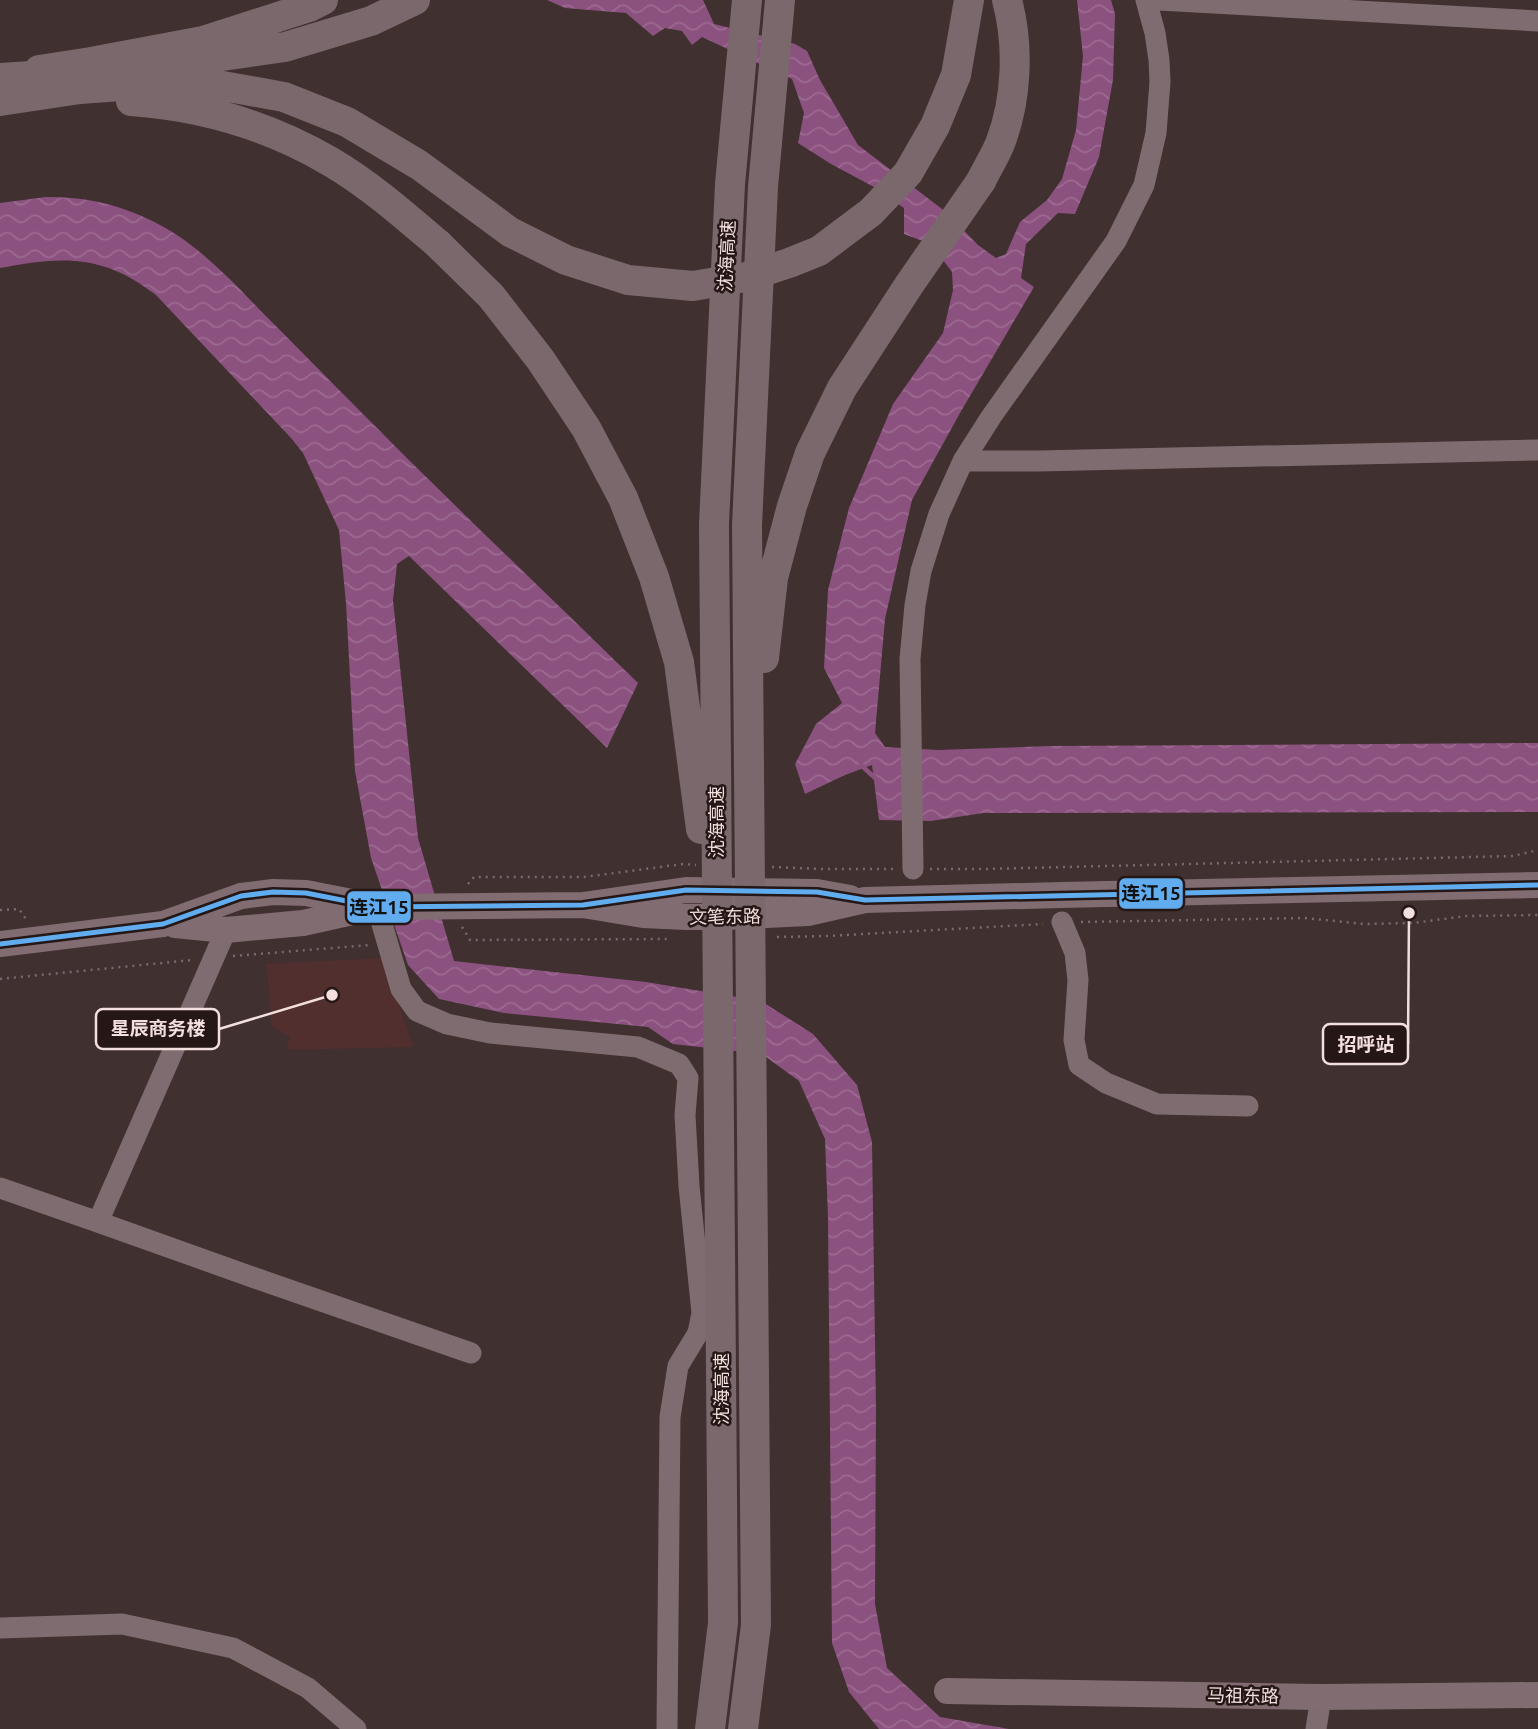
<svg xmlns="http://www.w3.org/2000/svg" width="1538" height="1729" font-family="Ubuntu,'Noto Sans SC',sans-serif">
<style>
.built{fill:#502f2e}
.water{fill:url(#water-waves)}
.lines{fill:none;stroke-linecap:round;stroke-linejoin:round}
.stream{stroke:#8b517f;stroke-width:4.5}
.path{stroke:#796a6d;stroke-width:2.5;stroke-dasharray:2 5;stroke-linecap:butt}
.minor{stroke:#7e6c71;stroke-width:21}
.major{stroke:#816c71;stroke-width:26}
.highway{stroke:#7a686c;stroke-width:30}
.highway-bridge{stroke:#7a686c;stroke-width:30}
.bus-1-casing{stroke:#241716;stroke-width:10}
.bus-1{stroke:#60acee;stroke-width:5}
.labels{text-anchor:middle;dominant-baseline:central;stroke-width:5;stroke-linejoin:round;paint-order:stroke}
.street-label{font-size:18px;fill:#f3dfde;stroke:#241716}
.leader{fill:none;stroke:#f3dfde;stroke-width:2.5}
.callout-dot{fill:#f3dfde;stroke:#241716;stroke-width:2.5}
.callout{fill:#241716;stroke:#f3dfde;stroke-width:2.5}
.callout-label{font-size:19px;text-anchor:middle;font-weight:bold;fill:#f3dfde}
.line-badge{stroke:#241716;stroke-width:2.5}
.pale-badge-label{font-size:19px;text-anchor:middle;font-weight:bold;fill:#111}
</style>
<defs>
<pattern id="water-waves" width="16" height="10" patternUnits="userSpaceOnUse" patternTransform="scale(1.75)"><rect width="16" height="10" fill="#8b517f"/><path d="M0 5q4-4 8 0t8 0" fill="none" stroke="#9c6a91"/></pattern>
</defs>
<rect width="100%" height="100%" fill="#403030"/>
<path class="built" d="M383,958l30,89 -127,3 4,-13 -18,-10 -6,-63z"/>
<path class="water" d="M547,0h156l11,24 81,20 12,7 13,29 38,65 88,67 32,33 18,13 10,-4 14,-32 27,-22 15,-21 14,-49 7,-74 -6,-56h34l4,14 -2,66 -14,77 -24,57 -17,-1 -32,31 -5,34 13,9 -74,126 -48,87 -27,119 -10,114 10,14 53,3 112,-4 488,-3v69l-555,1 -52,8 -52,-1 -7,-55 -27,10 -40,19 -10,-30 21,-40 26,-21 -18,-35 4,-78 21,-82 44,-104 50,-71 10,-43 -1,-18 -21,-28 -27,-10v-26l-30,-21 -43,-23 -33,-21 6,-30 -12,-34 -90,-42 -10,8 -10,-14 -17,-3 -12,8 -27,-23 -61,-5z
M46,197c48,-1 94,13 134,40 29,20 54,46 78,71 34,34 67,68 101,102 91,92 186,182 279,273l-31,65 -198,-192 -12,8 -4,36 25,238 36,123 192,21 115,19 52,33 44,51 15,57 4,266 -1,196 12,64 53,49 69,12h27h-157l-30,-37 -17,-49 -4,-425 -3,-79 -26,-58 -37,-27 -89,-10 -25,-17 -144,-14 -65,-14 -31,-34 -37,-107 -16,-87 -9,-168 -7,-73 -36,-77 -12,-15 -135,-143c-53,-41 -93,-39 -156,-27v-65z"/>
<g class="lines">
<path class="stream" d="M861,765l14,13"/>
<path class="path" d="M772,867l51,2h72
M930,869h54l529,-13 25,-6
M468,884l6,-7h110l99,-13 13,1
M0,910l19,-1 7,10
M1081,922l224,-4 59,6 49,-1 54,-7 71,-1
M462,927l8,13 199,-1
M777,937l50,-1 216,-12
M233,956l137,-11
M0,979l192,-19"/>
<path class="minor" d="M1159,0l379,21
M963,461h75l500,-11
M913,869l-3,-210 5,-54 6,-34 18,-57 24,-53 28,-44 125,-176 28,-56 12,-52 4,-51 -1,-22 -4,-27 -9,-33
M377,907l24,82 16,22 30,13 43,9 148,14 41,17 9,14 -3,37 4,71 13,127 -4,20 -20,33 -8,51 -3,312
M1062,922l13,31 3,27 -4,60 5,25 27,18 51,21 91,2
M226,930l-128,292 157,56 216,75
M0,1188l98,34
M0,1628l122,-4 111,24 75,40 48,41
M1316,1729l5,-32"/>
<path class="major" d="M583,905l60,10 43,2h39l83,-4 57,-13 196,-5 477,-10
M175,925l51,5 77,-7 63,-14
M0,944l163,-20 78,-28 32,-4 33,1 71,14 206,-2 103,-15 131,2 33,6
M947,1691l374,6 217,-2"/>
<path class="highway" d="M132,69l153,-22 86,-26 44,-21
M39,70l52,-8 112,-21 106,-34 14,-7
M0,78l61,-4
M0,101l80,-12 68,-5 75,2 61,11 63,25 72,43 91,67 56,28 62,20 65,6 53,-9 43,-14 30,-12 52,-39 37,-39 27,-47 21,-51 13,-75
M131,101c71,5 139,25 200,61 39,23 73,53 107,82
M981,181c6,-13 15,-26 20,-40 16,-43 18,-96 6,-141
M710,1729l13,-106 -2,-252
M743,1729l13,-104 -2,-248"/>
<path class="highway-bridge" d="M438,244l53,52 49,63 46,69 37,70 31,79 25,85 22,167
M764,658l9,-80 19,-72 18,-53 32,-65 67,-103 72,-104
M721,1371l-7,-847 16,-340 17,-184
M754,1377l-7,-852 16,-338 17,-187"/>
<g class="bus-1-casing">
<path id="bus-1" d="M0,944l163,-20 78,-28 32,-4 33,1 71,14 206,-2 103,-15 131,2 48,8 673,-15"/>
</g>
<use href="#bus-1" class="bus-1"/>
</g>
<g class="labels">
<g class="street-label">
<text transform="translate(726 256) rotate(-87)">沈海高速</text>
<text transform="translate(716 822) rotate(-90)">沈海高速</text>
<text transform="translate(725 916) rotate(-1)">文笔东路</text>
<text transform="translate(721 1389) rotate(-90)">沈海高速</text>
<text transform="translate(1243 1695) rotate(1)">马祖东路</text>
</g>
</g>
<path class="leader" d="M332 995L219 1029M1409 913L1408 1044"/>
<g class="callout-dot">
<circle cx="332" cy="995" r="7"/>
<circle cx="1409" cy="913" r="7"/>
</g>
<g class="callout">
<rect x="96" y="1009" width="123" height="40" rx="7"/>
<rect x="1323" y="1024" width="85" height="40" rx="7"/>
</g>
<g class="callout-label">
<text x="158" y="1035">星辰商务楼</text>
<text x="1366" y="1051">招呼站</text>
</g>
<g class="line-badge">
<rect x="1118" y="877" width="66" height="33" rx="7" fill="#60acee"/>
<rect x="346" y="890" width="66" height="34" rx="7" fill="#60acee"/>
</g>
<g class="pale-badge-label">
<text x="1151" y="900">连江15</text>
<text x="379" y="914">连江15</text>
</g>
</svg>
